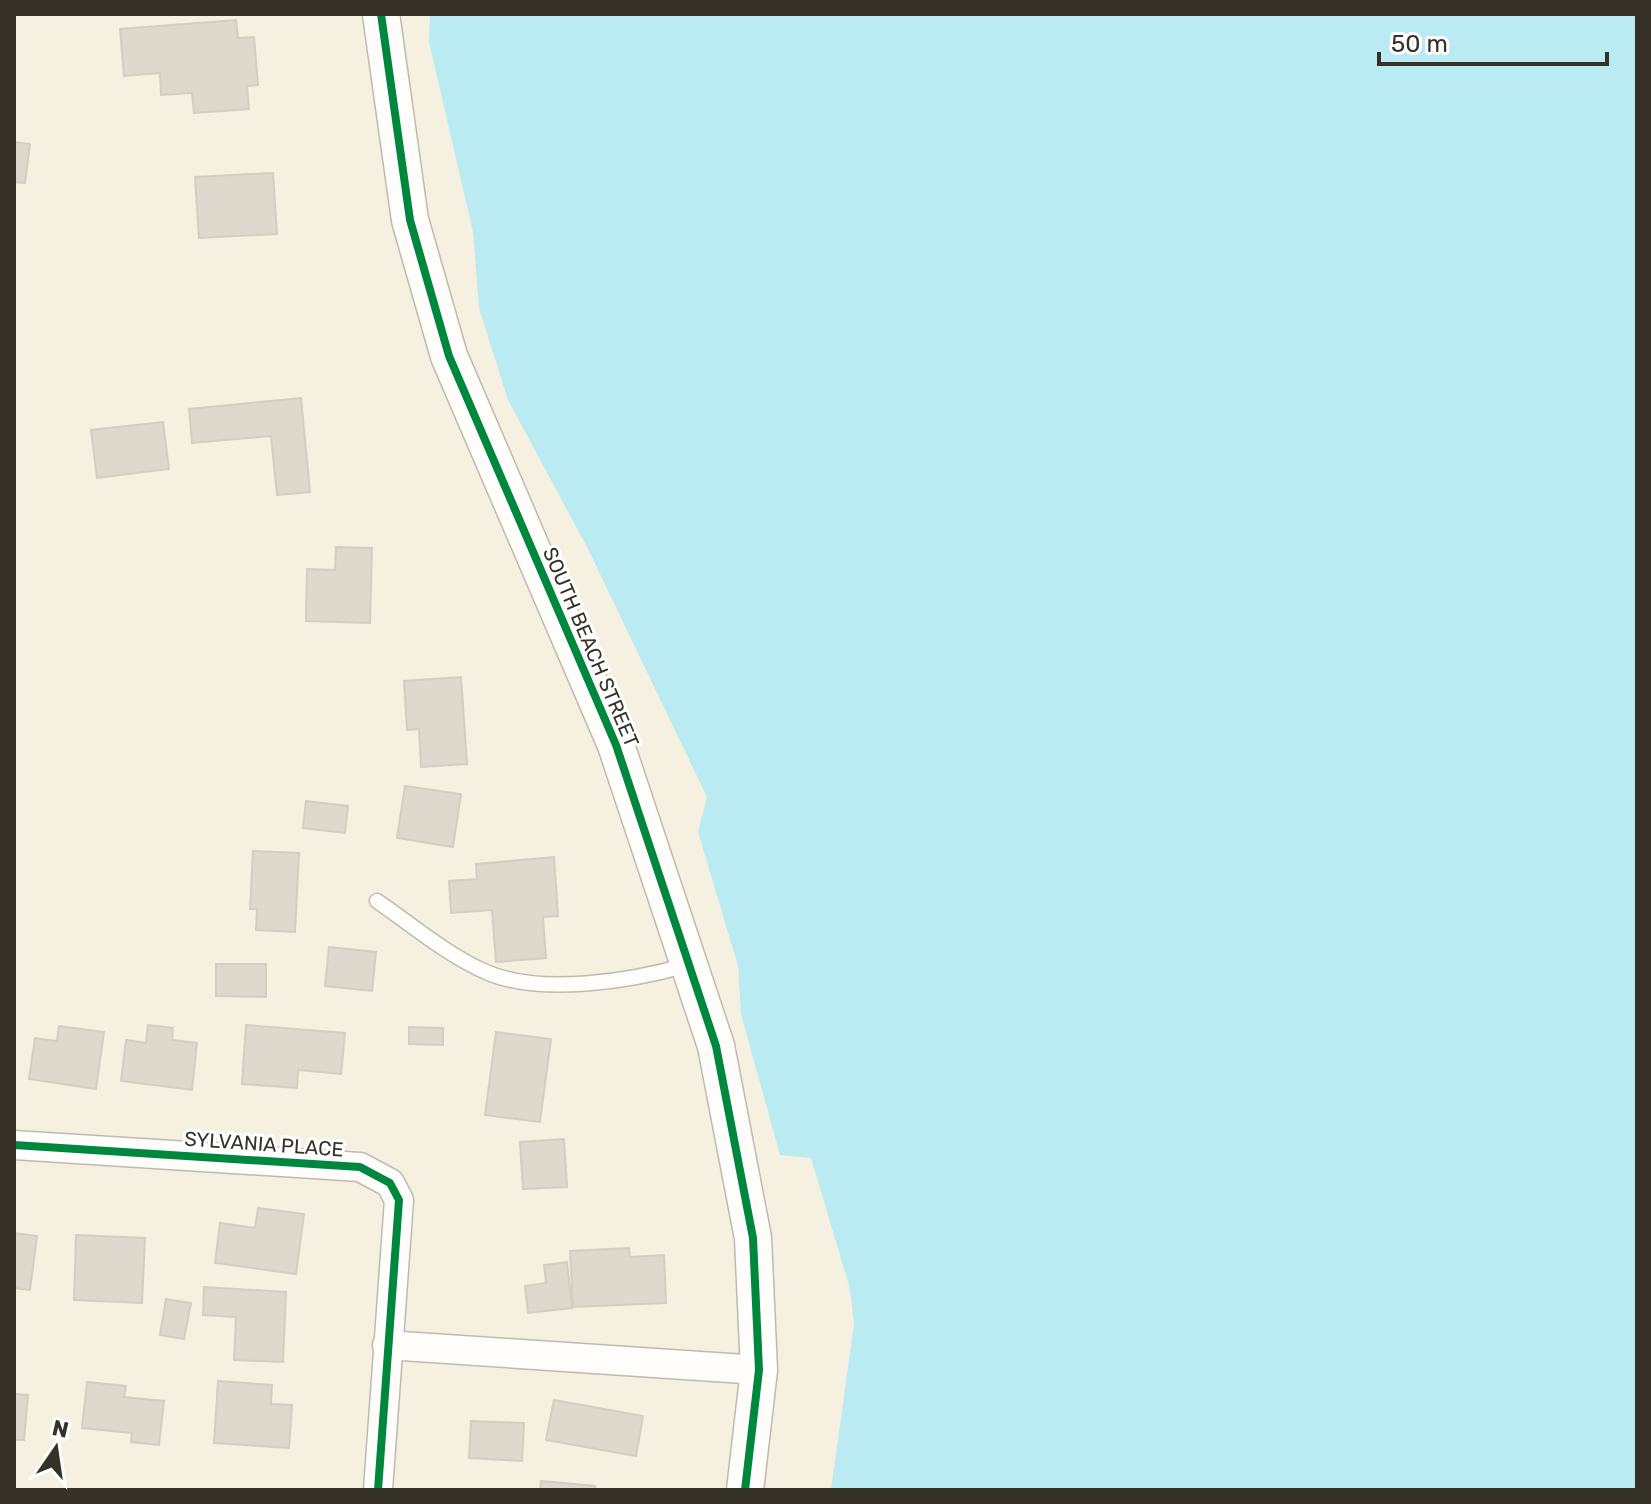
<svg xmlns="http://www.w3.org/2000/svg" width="1651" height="1504" font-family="Rubik,sans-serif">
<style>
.water{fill:#baeaf2}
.building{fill:#ded9cc;stroke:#d3cec1;stroke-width:2}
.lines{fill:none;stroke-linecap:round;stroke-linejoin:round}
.service-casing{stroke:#bfbaae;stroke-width:17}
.minor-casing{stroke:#bfbaae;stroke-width:31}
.tertiary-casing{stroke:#bfbaae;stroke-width:39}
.service{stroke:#fefdfa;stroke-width:14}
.minor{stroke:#fefdfa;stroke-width:28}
.tertiary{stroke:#fefdfa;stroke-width:36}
.cycleway-casing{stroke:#fff;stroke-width:13}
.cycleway{stroke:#00873e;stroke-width:8}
.labels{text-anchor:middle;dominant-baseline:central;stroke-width:6;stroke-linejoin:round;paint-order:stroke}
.street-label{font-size:20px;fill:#353126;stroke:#fff}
</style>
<rect width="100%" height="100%" fill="#f6f0e0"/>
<path class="water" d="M430,14h1207v1476h-806l23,-166 -4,-35 -39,-131 -31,-3 -39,-141 -3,-48 -40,-134 9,-35 -119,-248 -80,-149 -29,-92 -6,-76 -44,-190z"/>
<path class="building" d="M236,20l2,18 16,-1 4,48 -11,1 2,23 -55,4 -2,-20 -31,2 -1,-22 -36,3 -4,-47z
M14,142l16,2 -5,39 -11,-1z
M273,173l4,61 -78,4 -4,-61z
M301,398l9,94 -33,3 -6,-59 -79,7 -3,-34z
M163,422l6,47 -72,9 -6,-48z
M336,547l36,1 -2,75 -64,-2 1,-52 28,1z
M461,677l6,87 -46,3 -2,-38 -12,1 -3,-49z
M405,786l56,8 -8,53 -56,-9z
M306,801l42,5 -3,27 -42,-5z
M253,851l46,2 -4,79 -39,-2 1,-21h-7z
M554,857l4,59 -15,1 3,41 -50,4 -4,-52 -41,3 -2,-32 28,-2 -1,-15z
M329,947l47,5 -4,39 -47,-5z
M216,964h50v33l-50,-1z
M148,1025l25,3 -1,12 25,3 -5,47 -71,-9 5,-41 20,3z
M246,1025l99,8 -4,41 -43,-4 -1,18 -55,-4z
M59,1026l45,6 -8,57 -67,-10 6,-41 22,3z
M409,1027l34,1v17l-34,-1z
M496,1032l55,7 -11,83 -55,-7z
M564,1139l3,48 -44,2 -3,-47z
M258,1208l46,6 -8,60 -81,-11 5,-40 35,5z
M14,1233l23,3 -7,54 -16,-2z
M76,1235l69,3 -3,65 -68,-3z
M629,1248l1,9 34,-2 2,48 -93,4 -3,-56z
M567,1262l5,46 -44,5 -3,-27 21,-3 -2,-18z
M204,1287l82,5 -3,70 -49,-2 2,-43 -33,-2z
M166,1299l25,4 -7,36 -24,-4z
M218,1381l54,4 -1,19 21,1 -3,43 -75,-5z
M87,1382l39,4 -2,11 40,4 -5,44 -28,-3 1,-9 -50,-5z
M14,1394l14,1 -4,45h-10z
M554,1400l89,16 -7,40 -90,-16z
M471,1421l53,2 -2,38 -53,-3z
M541,1481l54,5v4h-55z"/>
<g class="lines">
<g class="service-casing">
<path id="service" d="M377,901c35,24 70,54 109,71 54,24 146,9 201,-7"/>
</g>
<g class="minor-casing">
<path id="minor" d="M14,1145l346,22 30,16 9,17 -21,290
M387,1345l372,25"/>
</g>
<g class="tertiary-casing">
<path id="tertiary" d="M381,14l29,206 39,136 167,389 100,301 37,192 6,132 -14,120"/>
</g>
<use href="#service" class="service"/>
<use href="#minor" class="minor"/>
<use href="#tertiary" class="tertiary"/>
<g class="cycleway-casing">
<path id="cycleway" d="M381,14l29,206 39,136 167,389 100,301 37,192 6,132 -14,120
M14,1145l346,22 30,16 9,17 -21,290"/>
</g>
<use href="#cycleway" class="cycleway"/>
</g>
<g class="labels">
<g class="street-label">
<text transform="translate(591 647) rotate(67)">SOUTH BEACH STREET</text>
<text transform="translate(264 1144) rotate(4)">SYLVANIA PLACE</text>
</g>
</g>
<rect width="1651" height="1504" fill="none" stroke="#353126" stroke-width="32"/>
<g transform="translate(56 1448) rotate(13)" stroke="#ffffff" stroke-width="6" paint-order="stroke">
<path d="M0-6L14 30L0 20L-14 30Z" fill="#353126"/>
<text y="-12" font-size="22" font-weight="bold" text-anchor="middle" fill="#353126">N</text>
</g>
<path d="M1379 52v12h228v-12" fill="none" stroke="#353126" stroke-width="4"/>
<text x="1391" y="52" font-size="24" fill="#353126" stroke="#ffffff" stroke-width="6" paint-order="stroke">50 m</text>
</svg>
